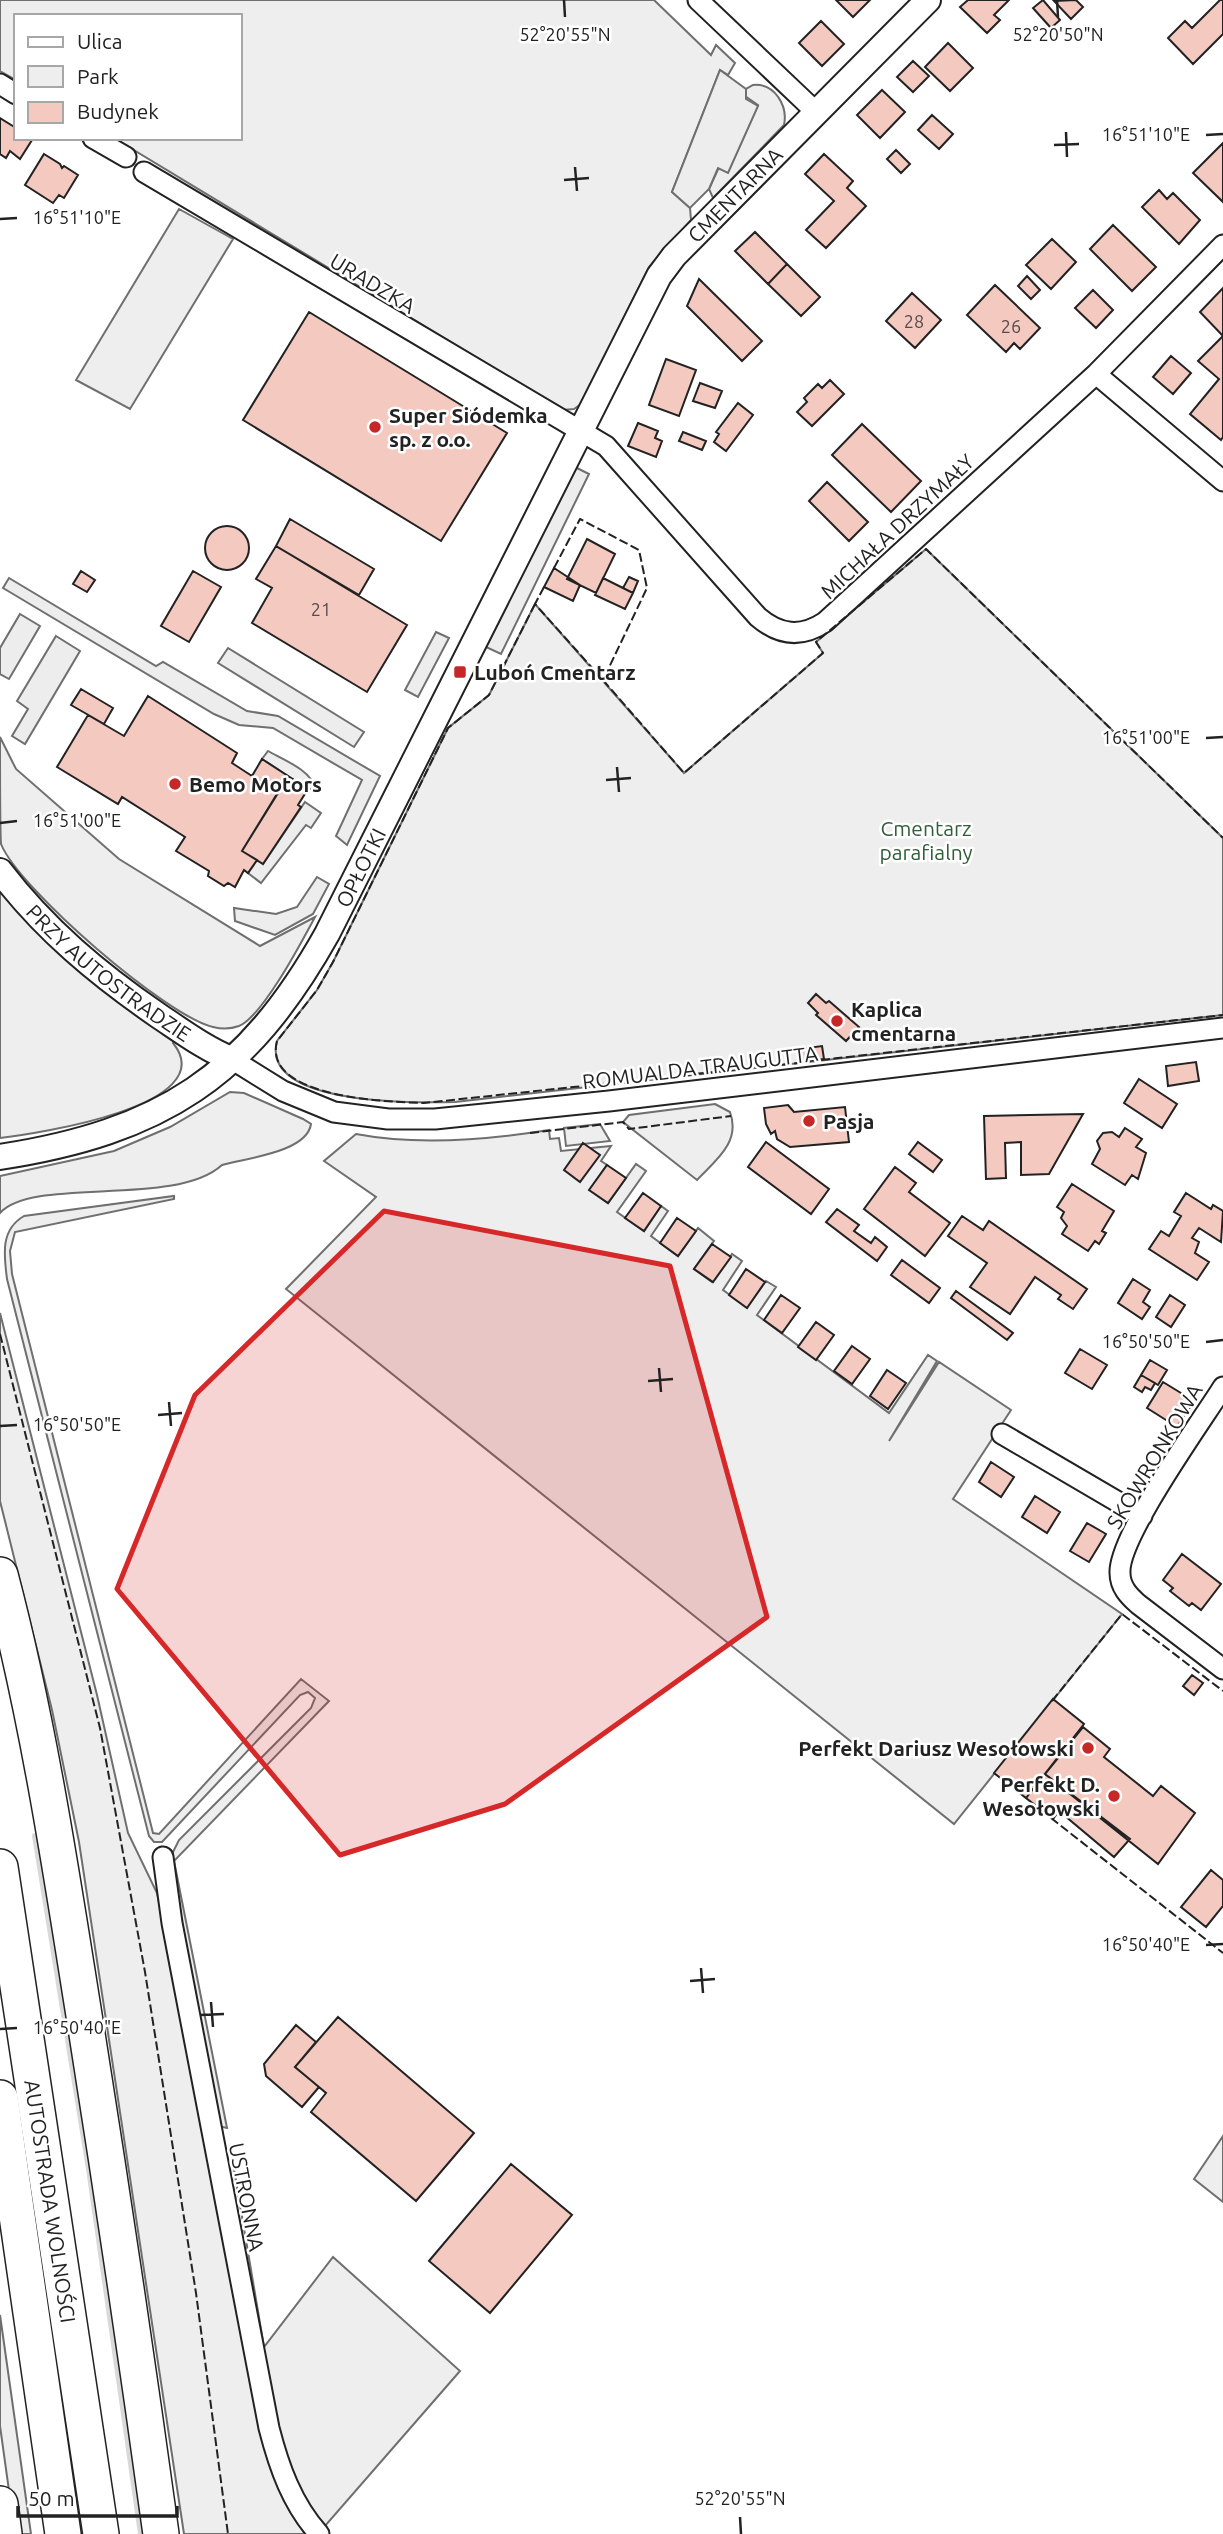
<svg xmlns="http://www.w3.org/2000/svg" width="1223" height="2534" font-family="Ubuntu,sans-serif">
<style>
.green{fill:#eee;stroke:#6f6f6f;stroke-width:2}
.parking{fill:#ededed;stroke:#6f6f6f;stroke-width:2}
.lines{fill:none;stroke-linecap:round;stroke-linejoin:round}
.stream{stroke:#d9d9d9;stroke-width:6}
.building{fill:#f3c9c0;stroke:#222;stroke-width:2}
.minor-casing{stroke:#222;stroke-width:23}
.tertiary-casing{stroke:#222;stroke-width:28}
.motorway-casing{stroke:#222;stroke-width:38}
.minor{stroke:#fff;stroke-width:19}
.tertiary{stroke:#fff;stroke-width:24}
.motorway{stroke:#fff;stroke-width:35}
.fence{stroke:#222;stroke-width:2;stroke-dasharray:9 3.5;stroke-linecap:butt}
.marked{fill:#d62828;fill-opacity:0.2;stroke:#d62828;stroke-width:5;stroke-linejoin:round}
.ticks{fill:none;stroke:#222;stroke-width:2.5}
.poi-dot{fill:#c62828;stroke:#fff;stroke-width:2.5}
.labels{text-anchor:middle;dominant-baseline:central;stroke-width:5;stroke-linejoin:round;paint-order:stroke}
.number-label{font-size:18px;fill:#564c4a}
.street-label{font-size:21px;fill:#222;stroke:#fff}
.poi-label{font-size:21px;font-weight:bold;fill:#222;stroke:#fff;text-anchor:start}
.park-label{font-size:21px;fill:#2f5e38;stroke:#fff}
.ticks-label{font-size:18px;text-anchor:middle;fill:#222;stroke:#fff;stroke-width:5;stroke-linejoin:round;paint-order:stroke}
</style>
<rect width="100%" height="100%" fill="#fff"/>
<path class="green" d="M0,0h654l57,55 5,-10 19,18 -7,12 -8,-5 -48,122 18,16 1,12 -42,47 -68,137 -7,5 -11,1 -449,-272h126v-122h-224v64l-16,-9z
M753,85c22,-2 35,21 31,40l-71,73 -4,-9 10,-22 9,5 30,-67 -13,-9 1,-7z
M179,209l54,30 -103,170 -54,-29z
M926,549l297,289v177l-768,87c-37,1 -195,4 -178,-61l40,-51 16,-28 115,-234 41,-33 46,-91 149,169 139,-120 -7,-11z
M0,737l16,32 103,90 141,87 55,-29c-13,24 -52,99 -76,109 -8,3 -18,3 -26,1 -47,-11 -194,-138 -212,-183 -1,-12 -1,-88 -1,-107z
M268,751c14,8 45,20 47,38h-7l-46,-30z
M0,887l177,152 -4,4c51,63 -138,91 -173,95z
M230,1092l14,1 59,26 8,5c-4,28 -64,34 -89,41 -47,43 -189,11 -222,48v-37l114,-25 56,-24z
M715,1104l15,8c11,30 -14,48 -33,68l-74,-58 6,-7z
M600,1124l10,17 -44,5 -2,-18z
M549,1130l1,9 9,-1 2,13 50,-5 -10,15 6,4 -17,25 18,13 28,-39 10,7 -29,41 27,19 17,-25 7,5 -17,25 27,20 20,-28 16,13 -20,28 18,13 20,-28 10,7 -19,29 24,17 19,-26 10,6 -19,28 132,98 39,-58 9,6 -48,80 50,-79 72,48 -58,89 169,115 -168,210 -668,-535 90,-92 -52,-36 32,-27c63,12 131,6 193,-4z
M174,1196v3l-159,33 -5,19 2,23 141,559 6,1 142,-155 28,22 -155,160 53,267 -9,-2 -48,-256 1,-14 8,-16 132,-132 4,-10 -7,-6 -8,3 -138,147h-8l-5,-6 -142,-557c-3,-24 -7,-49 17,-63z
M0,1313l97,382 31,138 29,60 127,605 21,36h-121l-105,-692 -27,-132 -52,-209z
M1223,2136v66l-29,-23z
M233,2163l31,184 69,-90 127,114 -135,155 -21,-24 -19,-47 -14,-56 -44,-230z
M0,2315l31,219h-16l-15,-108z"/>
<path class="parking" d="M720,70l26,19v10l12,7 -30,67 -10,-5 -9,21 -19,19 -18,-16z
M575,467l14,7 -88,180 -15,-7z
M9,578l147,88 7,-4 84,49 31,5 102,60 -33,69 -11,-9 26,-56 -89,-52 -34,-3 -25,-11 -211,-126z
M20,614l20,12 -31,53 -9,-5v-26z
M436,632l13,6 -31,59 -13,-7z
M56,636l24,15 -55,93 -13,-8 16,-27 -11,-8z
M228,648l136,84 -10,15 -136,-84z
M305,802l16,11 -10,15 -5,-3 -45,58 -13,-10 9,-13 6,4z
M317,877l12,7 -16,30 -38,21 -40,-14 -1,-13 42,6 21,-7z"/>
<g class="lines">
<path class="stream" d="M35,1836l54,333 52,365"/>
</g>
<path class="building" d="M836,0h34l-17,17z
M968,0h41l-15,15 6,5 -13,13 -27,-26z
M1043,0l17,20 -9,8 -18,-20z
M1076,0l7,7 -12,12 -17,-18z
M1220,0h3v34l-30,30 -25,-26 17,-17 7,7z
M821,21l23,23 -22,22 -23,-23z
M948,43l25,25 -23,23 -25,-24z
M913,61l16,15 -16,16 -16,-15z
M882,90l23,22 -25,26 -23,-23z
M932,115l21,19 -14,15 -21,-19z
M0,118l16,10v10l16,2 -12,19 -10,-8 -4,7 -6,-4z
M1223,143v59l-30,-29z
M896,150l14,14 -9,9 -14,-14z
M44,154l16,10 2,4 2,-2 14,9 -14,23 -5,-3 -6,8 -28,-18z
M824,154l29,27 -6,7 19,18 -40,42 -20,-18 28,-29 -29,-27z
M1159,190l8,9 6,-6 27,27 -21,24 -37,-37z
M1113,225l43,42 -24,24 -42,-42z
M755,232l32,32 -19,20 -33,-33z
M1052,239l24,23 -25,27 -25,-24z
M787,264l33,33 -19,19 -33,-32z
M1027,276l13,14 -9,9 -13,-13z
M699,279l63,62 -20,20 -55,-55z
M995,285l45,43 -20,21 -6,-6 -8,9 -39,-37z
M1223,288v48l-23,-24z
M1093,290l20,20 -17,18 -21,-20z
M912,293l29,27 -26,28 -29,-27z
M309,312l198,121 -66,108 -198,-121z
M1223,336v101l-2,3 -31,-26 29,-35 -21,-18z
M1171,356l20,17 -18,21 -20,-17z
M666,359l30,11 -17,46 -30,-11z
M830,380l14,14 -32,32 -15,-14 10,-10 -3,-4 14,-14 4,4z
M700,383l22,8 -7,17 -22,-7z
M738,403l15,12 -27,36 -12,-9 5,-8 -3,-2z
M638,423l20,8 -3,7 7,3 -6,16 -28,-11z
M862,424l59,57 -30,31 -59,-57z
M683,432l23,9 -4,9 -23,-9z
M827,482l41,40 -19,19 -40,-40z
M290,519l84,50 -15,26 -83,-49z
M205 548a22 22 0 1 1 44 0a22 22 0 1 1-44 0Z
M587,539l28,15 -19,39 -29,-14z
M276,546l131,79 -40,67 -115,-69 20,-35 -16,-9z
M554,568l26,17 -7,16 -29,-14z
M81,571l14,9 -8,12 -14,-8z
M193,571l28,16 -32,55 -28,-16z
M629,577l9,4 -5,12 -10,-5z
M603,578l30,15 -8,16 -30,-14z
M81,689l32,19 -9,16 -33,-19z
M148,696l89,57 -5,10 46,30 -36,58 15,9 -9,13 -4,-3 -9,17 -7,-4 -4,3 -16,-10 1,-5 -33,-20 9,-14 -63,-40 -4,7 -61,-37 31,-52 36,21z
M262,759l26,17 -10,17 -26,-17z
M288,776l20,13 -10,16 3,2 -38,57 -21,-13z
M816,994l10,9 3,-2 30,26 -13,14 -30,-26 2,-2 -10,-10z
M822,1046l2,13 -22,3 -2,-13z
M1196,1062l3,19 -31,5 -2,-20z
M1139,1079l38,25 -15,24 -38,-25z
M788,1105l6,7 51,-5 4,35 -59,5 -13,-8 -2,-8 -4,3 -5,-10 -2,-16z
M1083,1114l-34,60 -28,1v-33l-16,1 1,35 -20,1 -2,-63z
M1125,1128l17,11 -6,8 10,6 -8,26 -6,-4 -7,10 -33,-21 8,-15 -3,-8 6,-8 9,-1 7,5z
M766,1142l63,47 -18,25 -63,-47z
M918,1142l24,18 -9,12 -24,-18z
M583,1143l17,12 -20,27 -16,-12z
M607,1165l19,13 -18,25 -19,-13z
M895,1167l21,16 -7,9 41,31 -25,33 -61,-47z
M1072,1184l42,27 -12,20 4,2 -7,11 -4,-3 -7,10 -26,-17 5,-8 -6,-8 3,-6 -7,-5z
M643,1193l18,13 -17,25 -19,-13z
M1186,1193l25,16 2,-4 10,6 -2,31 -22,-14 -7,10 7,4 -4,11 14,9 -12,18 -48,-31 12,-18 8,5 12,-20 -7,-4z
M837,1209l22,16 -5,6 17,12 4,-6 12,10 -10,14 -51,-39z
M962,1216l21,14 6,-9 98,68 -14,20 -15,-10 3,-4 -26,-18 -25,37 -40,-27 17,-24 -39,-27z
M677,1218l19,13 -18,25 -18,-13z
M712,1244l19,13 -18,25 -19,-13z
M902,1260l38,28 -11,15 -38,-28z
M746,1269l19,13 -18,26 -18,-13z
M1133,1279l17,11 -7,12 7,5 -8,12 -24,-16z
M956,1291l57,42 -6,7 -56,-42z
M781,1295l19,13 -18,25 -18,-13z
M1170,1295l15,10 -14,22 -15,-10z
M816,1322l18,13 -18,25 -18,-13z
M852,1346l18,13 -18,25 -18,-13z
M1080,1349l27,16 -15,24 -27,-16z
M1150,1360l17,10 -9,15 -17,-10z
M887,1370l19,13 -18,26 -18,-13z
M1141,1375l14,8 -4,7 -6,-3 -3,5 -8,-5z
M1163,1382l31,19 -17,26 -30,-19z
M991,1462l23,15 -13,20 -22,-15z
M1035,1496l25,16 -13,21 -25,-16z
M1087,1523l19,11 -17,28 -19,-11z
M1182,1554l39,30 -20,26 -9,-7 -3,3 -19,-15 3,-3 -10,-8z
M1192,1675l11,8 -9,12 -11,-9z
M1053,1699l31,25 -58,74 -32,-25z
M1083,1727l27,22 -6,8 49,39 8,-10 34,27 -37,51 -113,-90z
M1045,1774l85,65 -16,18 -55,-46 -6,8 -27,-21z
M1211,1870l12,10v26l-17,21 -25,-20z
M338,2017l136,116 -58,68 -105,-89 15,-19 -31,-26z
M296,2025l20,17 -21,25 24,20 -17,20 -36,-31 -2,-12z
M511,2164l61,51 -82,98 -61,-52z"/>
<g class="lines">
<g class="minor-casing">
<path id="minor" d="M698,0l119,113
M0,84l16,10
M93,138l33,19
M144,172l462,274 152,171c21,18 43,21 67,5l271,-248 127,-129
M1096,374l127,107
M233,1060l50,31 51,21 54,7h47l174,-18 614,-73
M1223,1387c-22,35 -105,150 -103,186 0,14 9,23 18,31l85,65
M1002,1434l140,82
M163,1857l9,66 97,505c10,39 23,76 50,106"/>
</g>
<g class="tertiary-casing">
<g id="tertiary">
<path id="s1" d="M0,871c45,59 98,103 159,145 24,16 47,33 74,44"/>
<path id="s2" d="M0,1157c161,-25 247,-80 327,-223l332,-658 15,-20 254,-256"/>
</g>
</g>
<g class="motorway-casing">
<g id="motorway">
<path d="M0,1575c36,136 58,276 80,415 29,181 56,362 81,544"/>
<path id="s3" d="M0,1867l101,667"/>
<path d="M0,2098l63,436"/>
<path d="M0,2504l4,30"/>
</g>
</g>
<use href="#minor" class="minor"/>
<use href="#tertiary" class="tertiary"/>
<use href="#motorway" class="motorway"/>
<path class="fence" d="M544,587l-9,17 68,76 44,-92 -8,-38 -59,-31 -26,49
M535,604l-46,91 -41,33 -115,234 -16,28 -40,51c-15,57 111,61 147,62l383,-41
M603,680l81,93 139,-120 -7,-11 110,-93 297,289
M821,1060l402,-45
M530,1133l93,-11 6,7 102,-13
M0,1334l100,394 14,76 31,168 51,321 32,241
M1052,1701l70,-87 101,77
M1051,1818l172,135"/>
</g>
<path class="marked" d="M384,1211l286,55 97,351 -262,187 -165,51 -223,-266 78,-194z"/>
<path class="ticks" d="M564,0l1,17M1057,0l1,17M1066,132l1,25M1206,135l17,-1M1054,145l25,-1M575,167l2,24M564,180l25,-2M0,219l17,-1M1206,738l17,-1M617,767l2,25M606,780l25,-2M0,823l17,-2M1206,1342l17,-2M659,1368l2,24M648,1381l25,-2M169,1402l2,24M158,1415l24,-2M0,1426l17,-1M1206,1945l17,-1M701,1968l2,25M690,1981l25,-2M211,2002l2,25M200,2015l24,-1M0,2029l17,-1M740,2517l1,17"/>
<g class="poi-dot">
<circle cx="375" cy="427" r="7"/>
<rect x="453" y="665" width="14" height="14" rx="3.5"/>
<circle cx="175" cy="784" r="7"/>
<circle cx="837" cy="1021" r="7"/>
<circle cx="809" cy="1121" r="7"/>
<circle cx="1088" cy="1748" r="7"/>
<circle cx="1114" cy="1796" r="7"/>
</g>
<g class="labels">
<g class="number-label">
<text x="914" y="321">28</text>
<text x="1011" y="326">26</text>
<text x="321" y="609">21</text>
</g>
<g class="street-label">
<text stroke="none"><textPath href="#s2" startOffset="1262">CMENTARNA</textPath></text>
<text transform="translate(373 283) rotate(31)">URADZKA</text>
<text transform="translate(897 526) rotate(-43)">MICHAŁA DRZYMAŁY</text>
<text stroke="none"><textPath href="#s2" startOffset="488">OPŁOTKI</textPath></text>
<text stroke="none"><textPath href="#s1" startOffset="150">PRZY AUTOSTRADZIE</textPath></text>
<text transform="translate(700 1067) rotate(-7)">ROMUALDA TRAUGUTTA</text>
<text transform="translate(1154 1456) rotate(-59)">SKOWRONKOWA</text>
<text transform="translate(247 2197) rotate(79)">USTRONNA</text>
<text stroke="none"><textPath href="#s3" startOffset="338">AUTOSTRADA WOLNOŚCI</textPath></text>
</g>
<g class="poi-label">
<text x="389" y="415">Super Siódemka<tspan x="389" dy="24">sp. z o.o.</tspan></text>
<text x="474" y="672">Luboń Cmentarz</text>
<text x="189" y="784">Bemo Motors</text>
<text x="851" y="1009">Kaplica<tspan x="851" dy="24">cmentarna</tspan></text>
<text x="823" y="1121">Pasja</text>
<text x="1074" y="1748" text-anchor="end">Perfekt Dariusz Wesołowski</text>
<text x="1100" y="1784" text-anchor="end">Perfekt D.<tspan x="1100" dy="24">Wesołowski</tspan></text>
</g>
<g class="park-label">
<text x="926" y="828">Cmentarz<tspan x="926" dy="24">parafialny</tspan></text>
</g>
</g>
<g class="ticks-label">
<text x="565" y="41">52°20'55"N</text>
<text x="1058" y="41">52°20'50"N</text>
<text x="1146" y="141">16°51'10"E</text>
<text x="77" y="224">16°51'10"E</text>
<text x="1146" y="744">16°51'00"E</text>
<text x="77" y="827">16°51'00"E</text>
<text x="1146" y="1348">16°50'50"E</text>
<text x="77" y="1431">16°50'50"E</text>
<text x="1146" y="1951">16°50'40"E</text>
<text x="77" y="2034">16°50'40"E</text>
<text x="740" y="2505">52°20'55"N</text>
</g>
<rect x="14" y="14" width="228" height="126" fill="#ffffff" stroke="#a7a7a7" stroke-width="2"/>
<rect x="28" y="37" width="35" height="10" fill="#ffffff" stroke="#a7a7a7" stroke-width="2"/>
<text x="77" y="49" font-size="21" fill="#222222">Ulica</text>
<rect x="28" y="66" width="35" height="21" fill="#eeeeee" stroke="#a7a7a7" stroke-width="2"/>
<text x="77" y="84" font-size="21" fill="#222222">Park</text>
<rect x="28" y="102" width="35" height="21" fill="#f3c9c0" stroke="#a7a7a7" stroke-width="2"/>
<text x="77" y="119" font-size="21" fill="#222222">Budynek</text>
<path d="M18 2506v10h159v-10" fill="none" stroke="#222222" stroke-width="3.5"/>
<text x="28" y="2506" font-size="21" fill="#222222" stroke="#ffffff" stroke-width="5" paint-order="stroke">50 m</text>
</svg>
